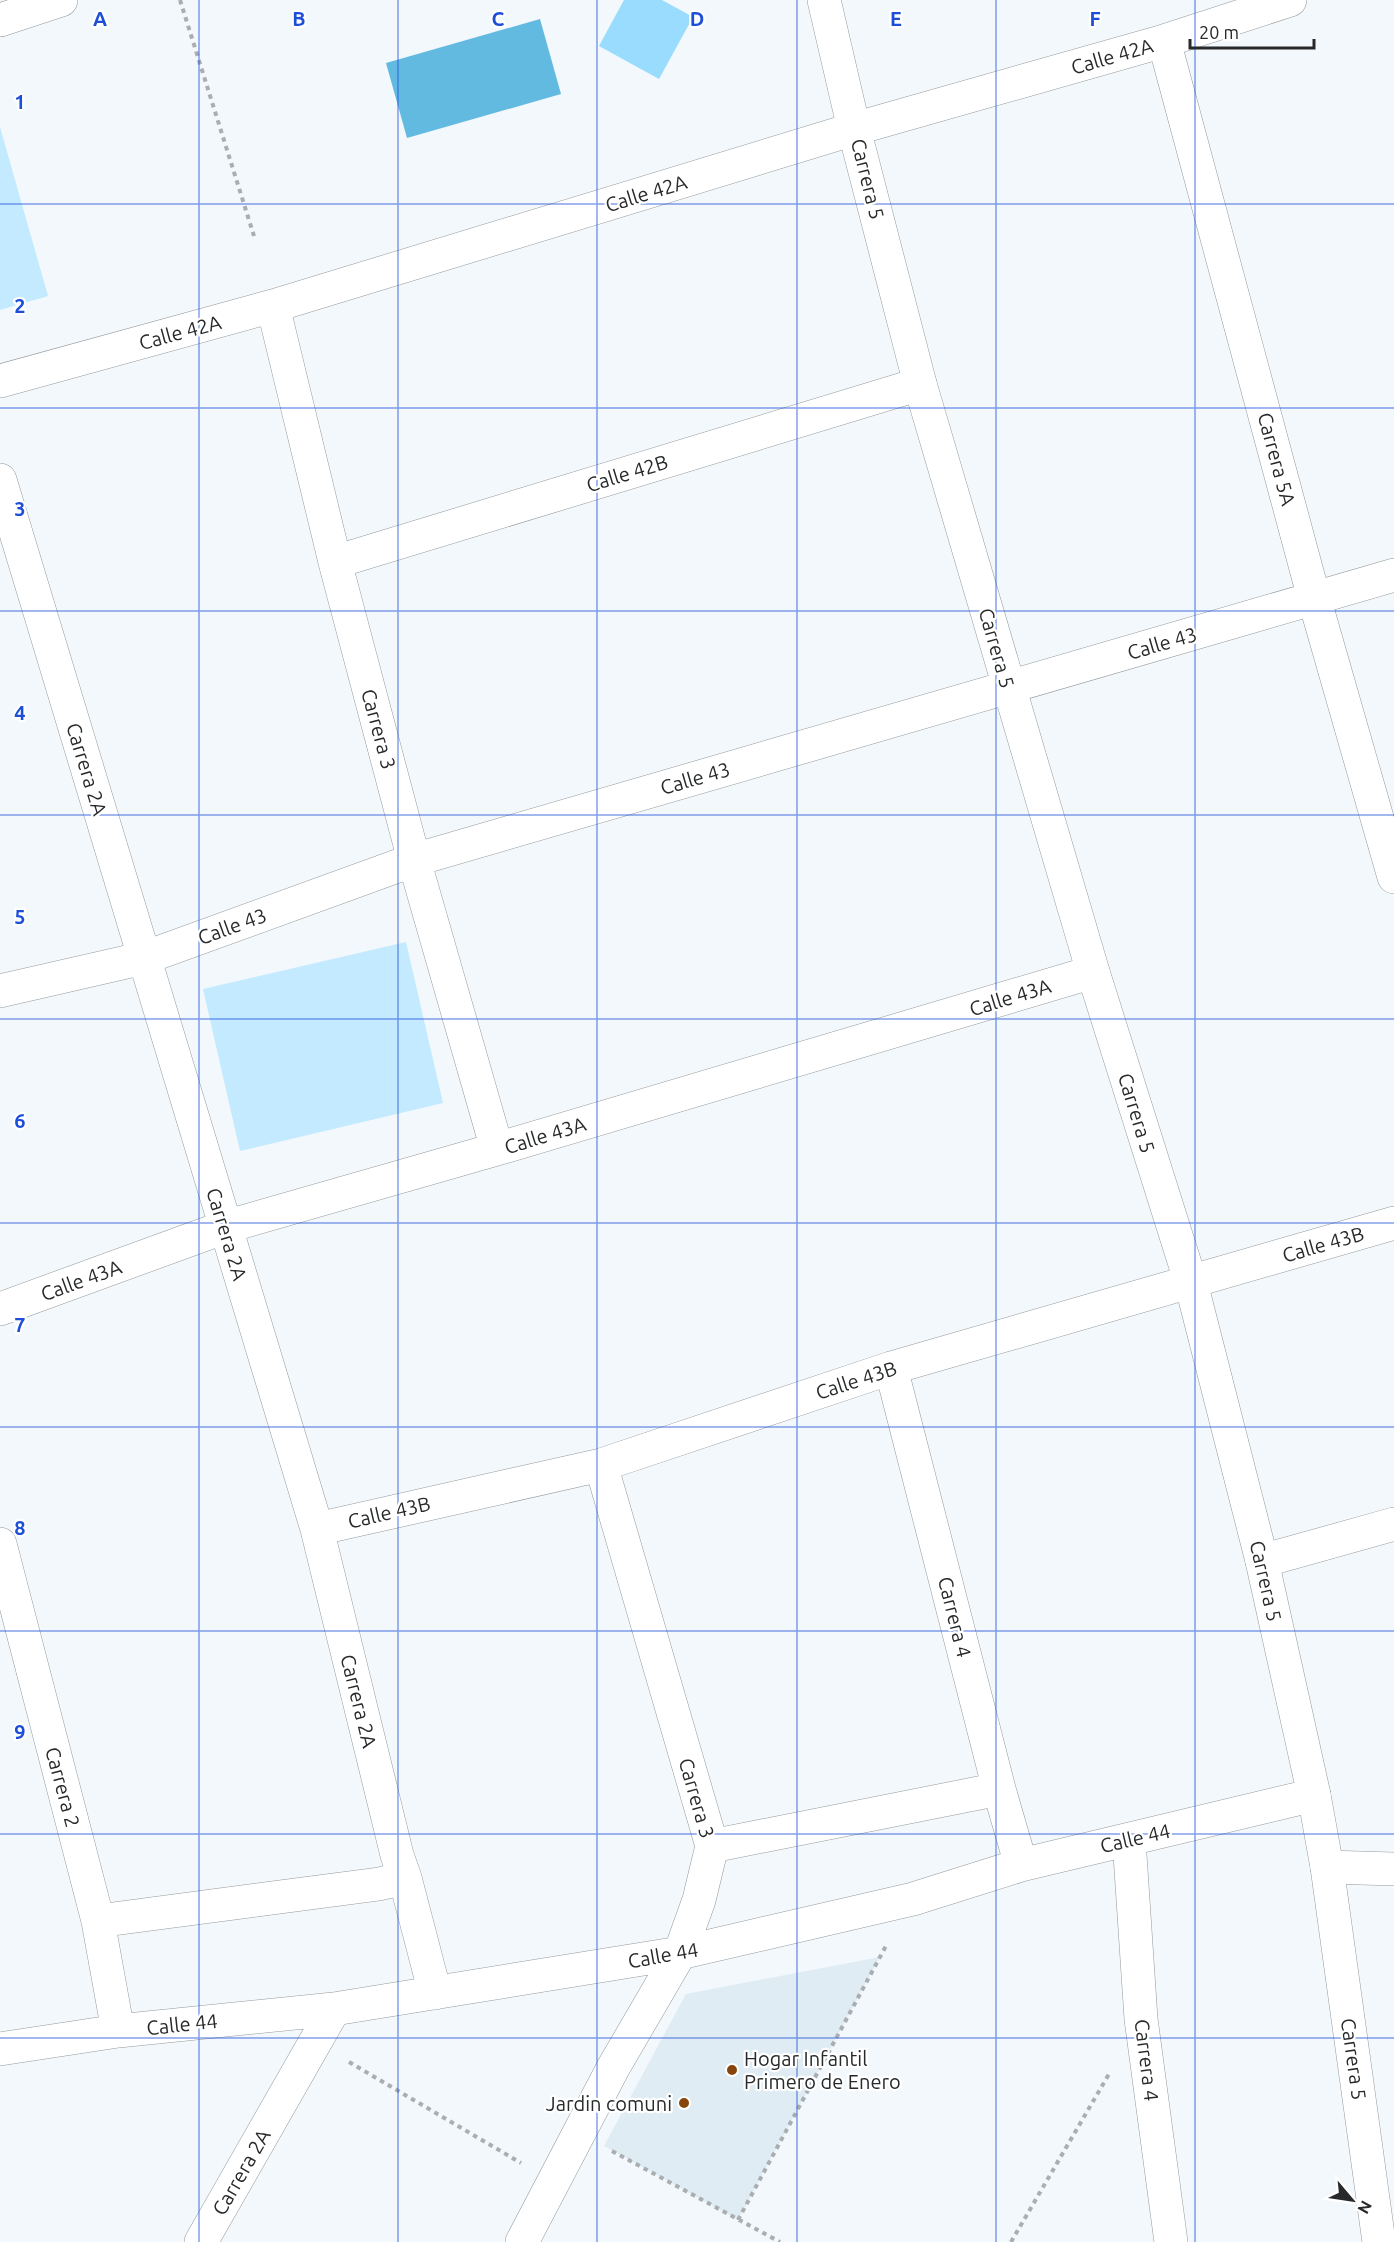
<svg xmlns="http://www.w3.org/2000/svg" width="1394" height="2242" font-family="Ubuntu,sans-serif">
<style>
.built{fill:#dfecf4}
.green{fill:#c3eaff}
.water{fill:#63bae1}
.building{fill:#99dcfd}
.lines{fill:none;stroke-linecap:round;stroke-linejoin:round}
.street-casing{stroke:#959a9d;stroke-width:34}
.secondary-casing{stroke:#959a9d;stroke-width:34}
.path{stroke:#aaaeb0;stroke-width:4;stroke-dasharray:4.5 4.5;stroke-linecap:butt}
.street{stroke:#fff;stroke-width:33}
.secondary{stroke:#fff;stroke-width:33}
.grid{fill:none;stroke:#1d4ed8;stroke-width:1.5;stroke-opacity:0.55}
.poi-dot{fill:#85450b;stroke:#fff;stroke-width:2}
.labels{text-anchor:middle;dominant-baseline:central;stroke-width:4.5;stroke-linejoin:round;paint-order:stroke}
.street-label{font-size:20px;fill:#27292a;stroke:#fff}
.poi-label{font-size:20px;fill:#27292a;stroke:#fff;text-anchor:start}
.grid-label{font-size:20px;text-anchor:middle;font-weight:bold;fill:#1d4ed8;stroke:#fff;stroke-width:4.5;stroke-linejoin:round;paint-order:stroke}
</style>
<rect width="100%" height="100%" fill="#f2f8fb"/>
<path class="built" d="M880,1957l-142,263 -134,-74 82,-152z"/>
<path class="green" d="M0,127l48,169 -48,14z
M406,942l37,161 -203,48 -37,-162z"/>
<path class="water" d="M540,19l21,75 -154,44 -21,-75z"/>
<path class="building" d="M624,0h38l31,17 -34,62 -60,-33z"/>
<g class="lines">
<g class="street-casing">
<path id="street" d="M0,20l61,-20
M1164,41l150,557 80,279
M273,306l62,256 79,298 83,289
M0,381l273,-75 581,-177 310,-88 126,-41
M0,480l317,1049 80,326 8,23 30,115
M335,562l585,-178
M0,991l144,-33 270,-98 980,-285
M0,1309l225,-82 272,-78 596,-177
M891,1368l108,421 22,76
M317,1529l284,-64 290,-97 503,-145
M0,1544l98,377 20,110
M1262,1561l132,-37
M1129,1840l12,179 30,223
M712,1846l287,-57
M1327,1867l67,2
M98,1921l281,-37 26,-6
M0,2049l118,-18 216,-22 346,-56 233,-54 108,-34 293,-70
M201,2242l133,-233
M522,2242l91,-174 67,-115 19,-53 13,-54 -111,-381"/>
</g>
<g class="secondary-casing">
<path id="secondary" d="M824,0l30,129 66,255 173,588 98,311 71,278 52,234 13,72 52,375"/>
</g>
<path class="path" d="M180,0l74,236
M349,2062l172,101
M612,2151l168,91
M738,2220l149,-276
M1011,2242l98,-168"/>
<use href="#street" class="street"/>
<use href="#secondary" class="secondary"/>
</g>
<path class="grid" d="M199,0v2242M398,0v2242M597,0v2242M797,0v2242M996,0v2242M1195,0v2242M0,204h1394M0,408h1394M0,611h1394M0,815h1394M0,1019h1394M0,1223h1394M0,1427h1394M0,1631h1394M0,1834h1394M0,2038h1394"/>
<g class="poi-dot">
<circle cx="732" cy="2070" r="6"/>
<circle cx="684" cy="2103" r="6"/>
</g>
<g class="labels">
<g class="street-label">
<text transform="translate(1112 56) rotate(-16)">Calle 42A</text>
<text transform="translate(868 179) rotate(76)">Carrera 5</text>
<text transform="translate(646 193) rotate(-17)">Calle 42A</text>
<text transform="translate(180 332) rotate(-15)">Calle 42A</text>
<text transform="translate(1277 459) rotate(75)">Carrera 5A</text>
<text transform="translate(627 473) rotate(-17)">Calle 42B</text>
<text transform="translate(1162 643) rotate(-16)">Calle 43</text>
<text transform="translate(997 648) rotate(74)">Carrera 5</text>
<text transform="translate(379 729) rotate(75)">Carrera 3</text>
<text transform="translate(87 769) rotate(73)">Carrera 2A</text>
<text transform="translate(695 778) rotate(-16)">Calle 43</text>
<text transform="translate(232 926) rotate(-20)">Calle 43</text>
<text transform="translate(1010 997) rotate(-17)">Calle 43A</text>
<text transform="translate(1137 1113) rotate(73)">Carrera 5</text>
<text transform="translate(545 1135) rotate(-17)">Calle 43A</text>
<text transform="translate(227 1234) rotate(73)">Carrera 2A</text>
<text transform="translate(1323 1244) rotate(-16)">Calle 43B</text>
<text transform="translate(81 1280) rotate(-20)">Calle 43A</text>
<text transform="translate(856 1380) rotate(-18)">Calle 43B</text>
<text transform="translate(389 1512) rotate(-13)">Calle 43B</text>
<text transform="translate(1266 1581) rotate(77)">Carrera 5</text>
<text transform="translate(955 1617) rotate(76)">Carrera 4</text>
<text transform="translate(359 1701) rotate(76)">Carrera 2A</text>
<text transform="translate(63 1787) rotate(75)">Carrera 2</text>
<text transform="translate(697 1798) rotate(74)">Carrera 3</text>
<text transform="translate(1135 1838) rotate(-13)">Calle 44</text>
<text transform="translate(663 1955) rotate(-10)">Calle 44</text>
<text transform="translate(182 2024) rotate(-6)">Calle 44</text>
<text transform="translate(1354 2059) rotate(82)">Carrera 5</text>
<text transform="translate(1147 2060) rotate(83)">Carrera 4</text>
<text transform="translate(241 2172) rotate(-60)">Carrera 2A</text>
</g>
<g class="poi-label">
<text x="744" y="2058">Hogar Infantil<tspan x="744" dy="23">Primero de Enero</tspan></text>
<text x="672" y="2103" text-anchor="end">Jardin comuni</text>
</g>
</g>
<g class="grid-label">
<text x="100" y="26">A</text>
<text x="299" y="26">B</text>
<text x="498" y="26">C</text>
<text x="697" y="26">D</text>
<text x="896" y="26">E</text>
<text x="1095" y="26">F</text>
<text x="20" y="109">1</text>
<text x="20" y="313">2</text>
<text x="20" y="516">3</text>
<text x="20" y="720">4</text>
<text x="20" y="924">5</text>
<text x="20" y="1128">6</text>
<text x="20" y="1332">7</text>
<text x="20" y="1535">8</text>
<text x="20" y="1739">9</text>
</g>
<g transform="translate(1352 2200) rotate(119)" stroke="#ffffff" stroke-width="4.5" paint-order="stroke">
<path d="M0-4.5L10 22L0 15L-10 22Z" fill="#27292a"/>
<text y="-9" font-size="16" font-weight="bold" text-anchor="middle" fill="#27292a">N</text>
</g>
<path d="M1190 39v9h124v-9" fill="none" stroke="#27292a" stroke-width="3"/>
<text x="1199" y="39" font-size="18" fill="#27292a" stroke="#ffffff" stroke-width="4.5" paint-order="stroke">20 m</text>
</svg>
